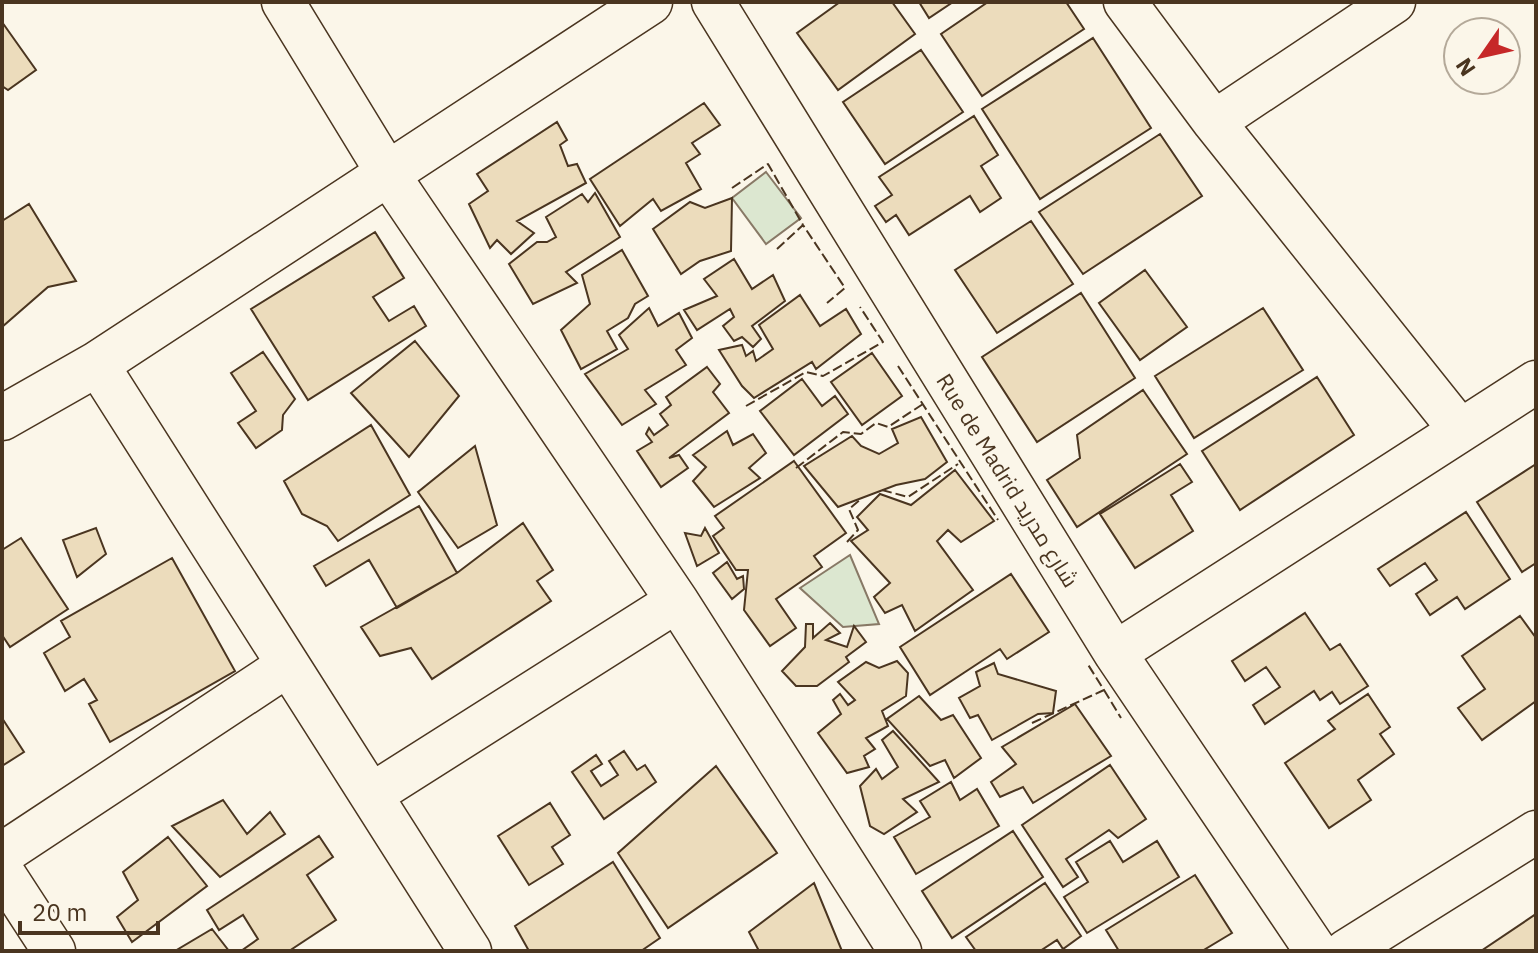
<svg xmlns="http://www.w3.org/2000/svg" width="1538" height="953" font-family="'IBM Plex Sans',Cairo,sans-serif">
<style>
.green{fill:#dce7d0;stroke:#887966;stroke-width:2}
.building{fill:#ecdcbc;stroke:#4a3520;stroke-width:2}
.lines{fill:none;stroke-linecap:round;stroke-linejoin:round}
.minor-casing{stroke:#4a3520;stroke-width:45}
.tertiary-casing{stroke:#4a3520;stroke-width:47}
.minor{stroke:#fbf6e9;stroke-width:42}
.tertiary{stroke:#fbf6e9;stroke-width:44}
.fence{stroke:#4a3520;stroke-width:2;stroke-dasharray:10 4;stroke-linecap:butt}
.labels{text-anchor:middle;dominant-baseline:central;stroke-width:6;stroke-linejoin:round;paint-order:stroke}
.street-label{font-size:22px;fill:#4a3520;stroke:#fbf6e9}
</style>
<rect width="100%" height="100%" fill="#fbf6e9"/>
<path class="green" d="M766,172l35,46 -35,26 -34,-46z
M850,555l29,69 -36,3 -43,-39z"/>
<path class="building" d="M840,2h52l23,32 -77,56 -41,-57z
M919,2h34l-24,16z
M988,2h78l18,27 -102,67 -41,-62z
M2,22l34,48 -28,20 -6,-4z
M1093,38l58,90 -111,71 -58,-90z
M921,50l42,62 -78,52 -42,-62z
M704,103l16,22 -28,18 8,11 -14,9 15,26 -40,22 -8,-12 -33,27 -30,-47z
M974,116l24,39 -17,11 20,32 -21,14 -10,-16 -61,39 -13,-20 -10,7 -11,-16 17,-11 -13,-18z
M557,122l10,18 -7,5 8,21 9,-2 9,19 -69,38 17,12 -23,21 -14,-14 -7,8 -21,-44 19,-13 -11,-17z
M1160,134l42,62 -119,78 -44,-62z
M595,193l25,44 -54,35 11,11 -44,21 -24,-40 28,-22h10l9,-5 -10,-20 36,-23 6,8z
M732,198l-1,53 -31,10 -19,13 -28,-45 37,-27 15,6z
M29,204l47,77 -28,6 -46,40v-106z
M1031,221l42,63 -76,49 -42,-63z
M375,232l29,46 -31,19 16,24 25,-15 12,20 -118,74 -57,-91z
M622,250l26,46 -13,8 -7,14 -21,13 10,18 -36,20 -20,-39 29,-26 -8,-29z
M734,259l18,30 21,-14 12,26 -33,25 9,13 -8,8 -11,-10 -8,4 -11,-15 11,-9 -4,-8 -33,21 -13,-20 33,-14 -13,-17z
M1145,270l42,57 -47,33 -41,-57z
M1081,293l54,85 -98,64 -55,-85z
M800,295l20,31 26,-17 15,25 -45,35 -4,-7 -58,36 -12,-12 -23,-36 23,-5 4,11 7,-5 3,10 17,-12 -14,-24z
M649,308l9,18 21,-13 13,25 -16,12 10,15 -41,25 11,14 -34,21 -37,-51 43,-25 -9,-14z
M1263,308l40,62 -109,68 -39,-62z
M415,341l44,55 -50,61 -58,-64z
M263,352l32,47 -12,16 -1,15 -26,18 -18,-25 18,-12 -25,-38z
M872,353l30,43 -40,29 -31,-43z
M707,367l13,17 -7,8 16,21 -60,45 10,-3 9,13 -27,19 -24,-36 15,-9 -6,-8 3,-6 5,7 14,-10 -8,-11 11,-9 -5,-8z
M1317,377l37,58 -114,75 -38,-59z
M802,379l20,27 13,-10 13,18 -54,41 -34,-44z
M1143,390l44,64 -110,73 -30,-47 33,-22 -3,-23z
M921,417l26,45 -22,17 -29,6 -58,22 -34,-41 48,-30 9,10 18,8 19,-11 -6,-14z
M371,425l39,70 -72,46 -11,-15 -25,-12 -18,-33z
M727,431l6,14 20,-11 13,19 -17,15 11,10 -46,29 -21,-26 13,-14 -13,-12z
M475,446l22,79 -39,23 -40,-56z
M794,461l52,72 -32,23 8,11 -46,32 20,29 -26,18 -26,-36 4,-40h-12l-23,-34 11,-8 -9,-12z
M1180,464l12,18 -21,13 22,36 -58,37 -35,-54z
M1536,464v99l-14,9 -45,-70z
M955,470l39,51 -33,21 -13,-12 -11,11 36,49 -58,41 -13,-26 -17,8 -11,-16 16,-14 -39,-42 17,-11 -11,-13 23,-23 31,11z
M419,506l38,67 -60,35 -28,-48 -43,26 -12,-20z
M1466,512l44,67 -45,30 -8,-12 -27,18 -14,-21 21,-14 -12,-17 -35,23 -12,-17z
M523,523l30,47 -16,11 14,20 -119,78 -21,-31 -31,8 -19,-29 96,-54z
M96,528l10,26 -29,23 -14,-37z
M705,528l14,25 -22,13 -12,-33 16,3z
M21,538l47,71 -58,38 -8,-12v-85z
M172,558l63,113 -125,71 -21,-38 8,-4 -13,-21 -19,12 -21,-38 26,-16 -9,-16z
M727,562l10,17 6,-3 1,13 -12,10 -19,-26z
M1011,574l38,58 -42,27 -7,-10 -70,46 -30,-48z
M1305,613l25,37 10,-6 28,42 -28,18 -8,-12 -12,8 -6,-9 -49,33 -12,-19 27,-18 -14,-20 -21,14 -13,-20z
M1520,616l16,22v63l-54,39 -24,-32 27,-19 -23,-33z
M830,623l10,10 -14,7 21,7 7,-21 12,16 -20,15 3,5 -32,24h-21l-14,-15 23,-24 1,-23h7v14z
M897,661l11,12 -2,23 -24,15 6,15 -22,12 9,11 -11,7 5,11 -22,6 -29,-40 23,-19 -8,-14 7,-6 8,11 7,-5 -17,-18 28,-20 13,6z
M994,663l4,11 58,17 -3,22 -15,1 -46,26 -14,-25 -8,3 -11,-20 21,-12 -4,-14z
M1368,694l22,33 -10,7 14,20 -36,26 13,20 -42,28 -44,-65 50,-34 -7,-8z
M919,696l22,24 12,-5 28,43 -27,20 -9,-18 -15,6 -43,-47z
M1075,704l36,52 -78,47 -10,-16 -23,10 -9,-15 25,-18 -14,-17z
M2,718l22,34 -22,14z
M893,731l46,51 -36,17 14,13 -33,22 -14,-8 -10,-40 16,-17 6,10 16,-12 -16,-27z
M624,751l13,19 8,-5 11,17 -52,37 -32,-47 24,-17 6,9 -11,7 10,15 17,-11 -9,-14z
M1110,765l36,54 -28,19 -9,-8 -43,29 12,18 -15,10 -41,-62z
M716,766l61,87 -109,75 -50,-75z
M951,782l9,18 17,-11 22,37 -83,48 -22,-37 36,-20 -10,-16z
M223,800l24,34 23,-22 15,22 -65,43 -48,-51z
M550,803l20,32 -18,12 11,17 -34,21 -31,-49z
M1013,831l30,46 -91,61 -30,-47z
M319,836l14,21 -26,18 29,45 -47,31h-48l17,-12 -15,-24 -24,15 -12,-20z
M168,837l39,49 -75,56 -15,-25 21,-17 -15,-28z
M1110,841l13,21 34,-21 22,36 -92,56 -23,-36 24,-15 -12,-20z
M613,862l47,76 -19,13h-112l-14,-25z
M1195,875l37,58 -30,18h-83l-13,-21z
M814,883l28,68h-83l-10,-19z
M1045,883l36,53 -18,13 -6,-9 -17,11h-64l-10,-14z
M1536,914v37h-55z
M212,929l17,22h-54z"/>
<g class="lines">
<g class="minor-casing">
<path id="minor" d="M283,2l105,172 289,427 223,350
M713,2l402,651 201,298
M1125,2l89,120 246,308
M1214,122l180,-120
M97,364l373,587
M1115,653l421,-271
M371,795l306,-194
M2,854l286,-189
M2,871l52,80
M1346,951l190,-119"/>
</g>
<g class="tertiary-casing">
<path id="tertiary" d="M2,418l95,-54 553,-362"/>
</g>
<use href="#minor" class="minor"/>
<use href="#tertiary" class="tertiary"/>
<path class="fence" d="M732,188l36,-24 35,61
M777,249l26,-24 42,63 -18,15
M898,366l100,154
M746,406l60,-34 17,4 60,-34 -23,-35
M796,468l47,-36 18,2 15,-11 12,4 35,-23
M882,490l26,7 50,-33
M847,542l11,-12 -9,-21 13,-11
M1104,690l17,28
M1032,723l72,-33 -17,-27"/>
</g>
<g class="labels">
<g class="street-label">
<text transform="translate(1008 480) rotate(58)">Rue de Madrid شارع مدريد</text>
</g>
</g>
<rect width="1538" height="953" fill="none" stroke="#4a3520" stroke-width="8"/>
<g transform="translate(1482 56) rotate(236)"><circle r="38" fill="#fbf6e9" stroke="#b4a999" stroke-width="2"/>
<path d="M0-6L14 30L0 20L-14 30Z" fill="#c62828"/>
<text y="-12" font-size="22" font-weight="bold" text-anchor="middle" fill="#4a3520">N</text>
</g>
<path d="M20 921v12h138v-12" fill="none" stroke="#4a3520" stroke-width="4"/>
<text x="32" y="921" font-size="24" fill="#4a3520" stroke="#fbf6e9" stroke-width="6" paint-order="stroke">20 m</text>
</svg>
